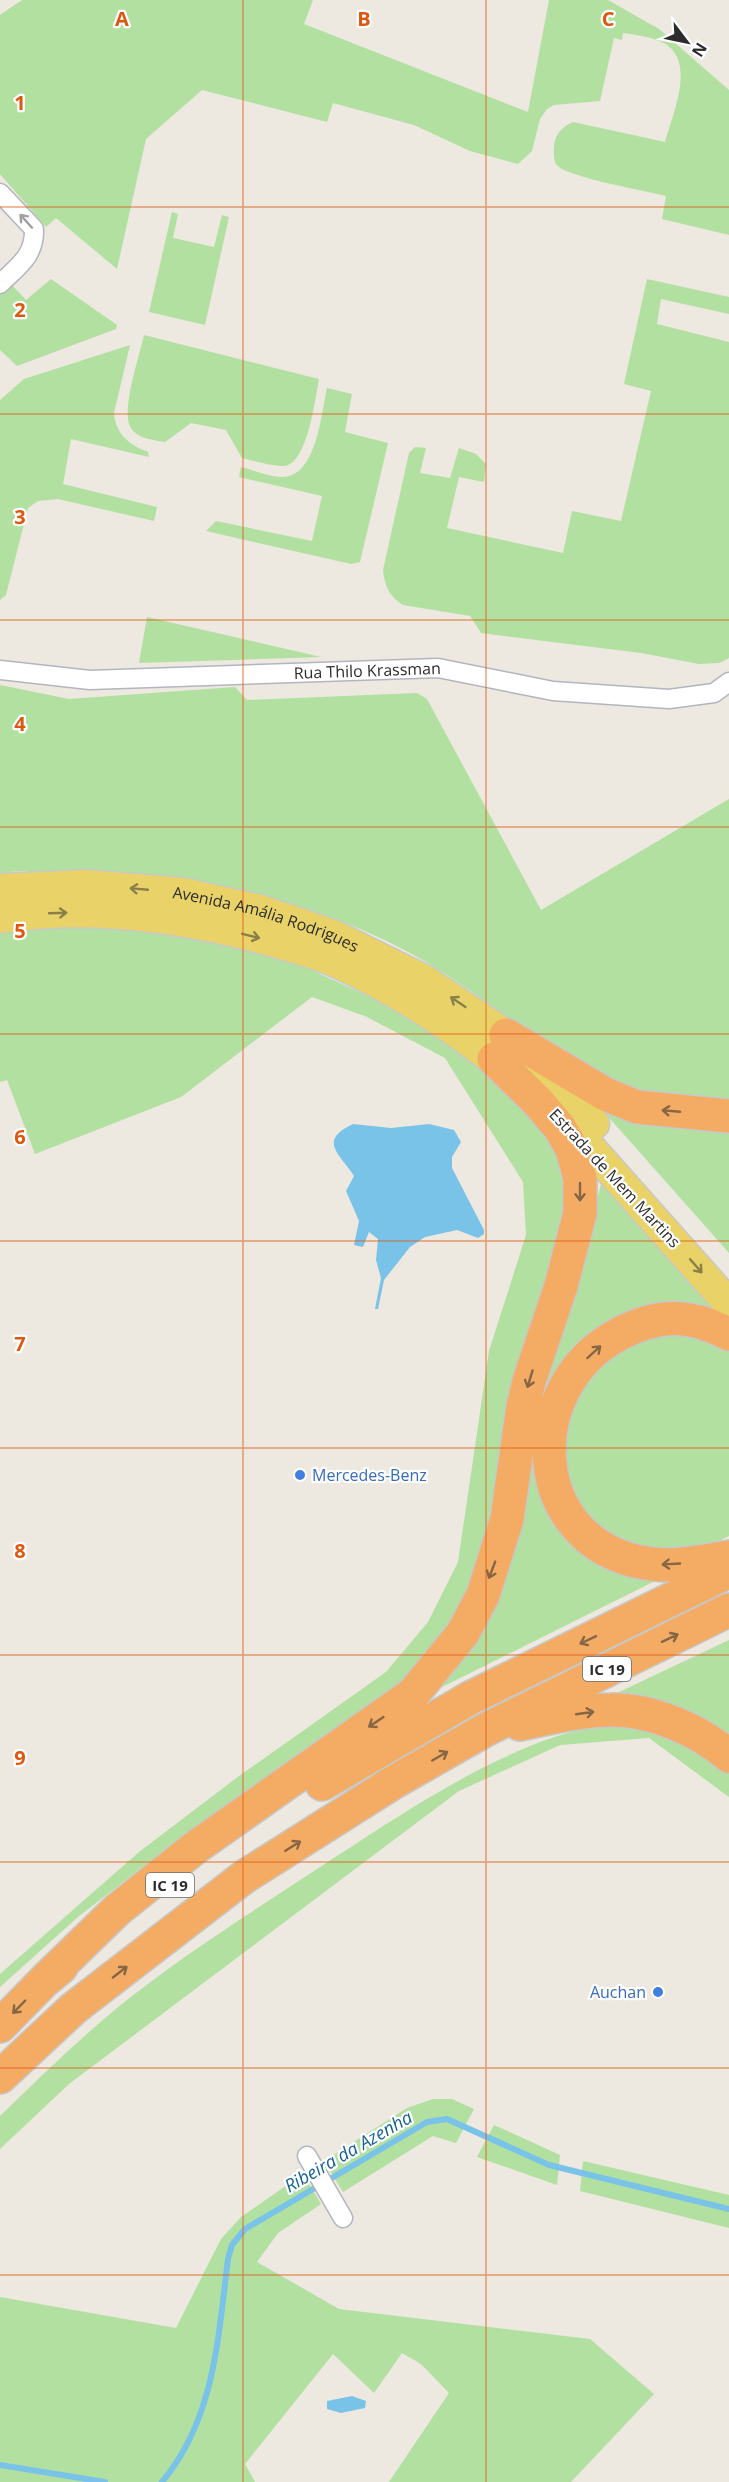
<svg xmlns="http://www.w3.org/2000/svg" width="729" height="2482" font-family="'Open Sans',sans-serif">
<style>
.green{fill:#b2e0a0}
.water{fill:#7ac3e8}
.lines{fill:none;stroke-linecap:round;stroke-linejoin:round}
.stream{stroke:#7ac3e8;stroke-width:6}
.street-casing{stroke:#b3b5bf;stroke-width:21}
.primary-casing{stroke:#c8c8c8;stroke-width:33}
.highway-casing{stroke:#c8c8c8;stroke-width:36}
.street{stroke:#fff;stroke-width:18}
.primary{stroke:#e9d369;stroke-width:30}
.highway{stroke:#f4ac64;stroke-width:33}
.oneway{stroke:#a0a0a0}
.oneway2{stroke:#8a804a}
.oneway3{stroke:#866645}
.grid{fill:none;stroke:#df570e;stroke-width:1.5;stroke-opacity:0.55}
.shop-dot{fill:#3f7fe0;stroke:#fff;stroke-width:2}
.labels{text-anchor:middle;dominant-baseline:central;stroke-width:4.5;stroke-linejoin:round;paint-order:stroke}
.shield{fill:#fff;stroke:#6b6b6b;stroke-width:1.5}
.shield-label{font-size:15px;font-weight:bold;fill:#2c2c2c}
.street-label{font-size:16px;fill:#2c2c2c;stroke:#fff}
.shop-label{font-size:16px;fill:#366cbe;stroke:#fff;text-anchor:start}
.water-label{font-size:18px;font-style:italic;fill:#166297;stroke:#fff}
.grid-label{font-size:20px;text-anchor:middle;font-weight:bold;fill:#df570e;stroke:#fff;stroke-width:4.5;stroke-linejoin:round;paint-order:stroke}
</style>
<rect width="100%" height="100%" fill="#ede8e0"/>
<path class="green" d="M22,0h291l-9,24 224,88 21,-112h59l51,29 70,61v145l-67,-16 4,-23c-19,-5 -102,-19 -110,-32 -3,-5 -2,-13 -2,-18 1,-12 9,-20 19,-24l92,20c7,-27 32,-80 -1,-99 -11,-6 -28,-8 -41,-10l-1,7 -8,-2 -14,63 -46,4 -7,4 -7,10 -8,32 -14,13 -48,-13 -56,-26 -81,-22 -6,19 -125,-32 -56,49 -29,130 -61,-51 -10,9 -46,-53v-159z
M172,212l6,2 -5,24 41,9 8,-32 7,2 -24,108 -56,-13z
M51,279l66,46 -1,4 -99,37 -17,-16v-56l11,-10 15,16z
M647,279l82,18v17l-68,-15 -4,25 72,18v316l-10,5 -20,1 -58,-11 -160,-20 -11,-17 -67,-11c-14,-9 -18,-19 -20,-35l26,-117 6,-6 11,1 -6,25 30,5 9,-30 17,6 10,10 -2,18 -25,-5 -12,51 116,25 9,-42 49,10 30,-130 -27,-7z
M144,335l175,44c-4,19 -11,85 -35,87 -13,0 -29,-5 -42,-8l-16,-28 -35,-7 -26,19c-11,-2 -27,-3 -34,-14 -11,-15 9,-74 13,-93z
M130,345l-16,68c2,21 14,31 34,39l1,5 -78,-18 -8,45 94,23 -3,14 -96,-22 -20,2 -10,7 -22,87 -6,5v-200l24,-21z
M327,388l25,6 -7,38 43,11 -28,119 -9,2 -145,-33 10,-10 96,20 10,-45 -83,-19 2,-10c13,3 28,10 41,10 35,0 39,-64 45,-89z
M147,617l174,40 -182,6z
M0,685l69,14 166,-12 12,13 170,-7 10,6 114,211 188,-111v305c-38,-3 -76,-5 -111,-20 -69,-30 -128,-84 -192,-122 -106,-62 -232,-88 -353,-90 -25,0 -49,-2 -73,1z
M46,925l91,3 50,5 112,31 88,41 63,37 61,46 45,52 17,54 -71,301 -34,108 -72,88 -223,152 -95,74 -78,70v-13l139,-122 100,-76 147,-104 42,-50 30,-60 31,-211 37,-116 -3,-53 -78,-124 -78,-41 -55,-20 -131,100 -146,57 -28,-74 -7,2v-151z
M598,1101l131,24v128l-125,-141z
M602,1180l124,134 -111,12 -78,141 116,115 -215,107 138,-404z
M691,1332l38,16v188l-25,12 -46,2 -39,-12 -22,-12 -21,-20 -15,-53 3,-27 24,-51 26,-20 34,-18z
M729,1640v98l-104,-38 -6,-8z
M608,1724l56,8 65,38v27l-80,-59 -89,7 -101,46 -390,293 -69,65v-33c38,-37 76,-74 117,-108 69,-56 146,-103 220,-152 77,-50 179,-119 271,-132z
M433,2099h19l22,10 -18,34 -23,-7 -90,56 -19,-31 83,-53z
M494,2125l66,30 -3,30 -80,-28z
M583,2161l146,34v33l-149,-37z
M303,2174l18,30 -43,29 -21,29 82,47 251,30 64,55 -83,88h-182l60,-89 -28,-29 -19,-11 -28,40 -41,-39 -88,110 10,18h-255v-185l176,31 45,-89 20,-22z"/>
<path class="water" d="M353,1124l38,4 38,-4 25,6 7,12 -9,15v11l32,62v4l-6,4 -21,-8 -32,7 -15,10 -26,33 -6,29h-3l6,-31 -5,-18 2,-21 -9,-7 -6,15 -9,-2 5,-24 -13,-30 8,-15c-14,-22 -37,-35 -1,-52z
M352,2396l14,5 -1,7 -24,5 -14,-4v-8z"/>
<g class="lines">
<path class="stream" d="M0,2465l105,17
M162,2482c53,-63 56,-145 66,-223l4,-14 13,-16 182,-107 20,-3 102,46 180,44"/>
<g class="street-casing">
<g id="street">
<path d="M0,193l34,36c1,27 -16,37 -34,55"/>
<path id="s1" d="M0,670l90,10 348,-12 115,23 116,8 45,-6 15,-11"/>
<path d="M307,2156l36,62"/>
</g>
</g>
<g class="primary-casing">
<g id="primary">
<path id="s2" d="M0,889l86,-4 96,8 78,17 73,25 91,45 82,55 88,89"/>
<path d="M0,918c83,-13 167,-3 248,17 30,8 60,15 88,27 63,29 122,68 176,113"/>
<path d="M561,1115l168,189"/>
</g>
</g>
<g class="highway-casing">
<path id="highway" d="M506,1035l99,59 32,13 92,9
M729,1334c-39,-20 -69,-21 -108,-1 -105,54 -95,216 31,231 25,3 52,-3 77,-7
M520,1724c29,-6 61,-14 91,-14 40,-1 88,20 118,46
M322,1784l148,-86 259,-127
M44,1981l73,-71 79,-63 217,-153 50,-61 20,-38 24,-76 16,-112 6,-26 32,-95 19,-73v-35l-8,-29 -12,-21 -23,-27 -43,-42
M0,2026l44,-45 17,-14
M0,2077l74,-69 170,-131 150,-95 91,-52 244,-120"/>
</g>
<use href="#street" class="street"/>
<use href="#primary" class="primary"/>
<use href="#highway" class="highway"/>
</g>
<defs><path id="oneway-shaft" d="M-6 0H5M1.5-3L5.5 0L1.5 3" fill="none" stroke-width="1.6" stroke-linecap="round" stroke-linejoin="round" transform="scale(1.5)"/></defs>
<use class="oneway" href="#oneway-shaft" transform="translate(26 221) rotate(-132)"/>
<g class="oneway2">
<use href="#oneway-shaft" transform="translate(139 889) rotate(-175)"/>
<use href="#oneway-shaft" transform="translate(58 913) rotate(-2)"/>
<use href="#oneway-shaft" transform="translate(251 936) rotate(14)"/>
<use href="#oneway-shaft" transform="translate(458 1002) rotate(-146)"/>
<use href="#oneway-shaft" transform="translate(696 1266) rotate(49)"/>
</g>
<g class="oneway3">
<use href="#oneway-shaft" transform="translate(671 1111) rotate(-175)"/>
<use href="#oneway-shaft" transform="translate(580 1192) rotate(90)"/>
<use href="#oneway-shaft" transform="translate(594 1352) rotate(-42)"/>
<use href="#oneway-shaft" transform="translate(530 1379) rotate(107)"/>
<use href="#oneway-shaft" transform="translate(671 1564) rotate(177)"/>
<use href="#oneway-shaft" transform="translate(492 1570) rotate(111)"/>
<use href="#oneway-shaft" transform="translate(670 1638) rotate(-25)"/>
<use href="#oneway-shaft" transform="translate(588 1640) rotate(154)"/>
<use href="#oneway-shaft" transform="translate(585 1713) rotate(-8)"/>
<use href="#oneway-shaft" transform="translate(376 1722) rotate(146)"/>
<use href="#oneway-shaft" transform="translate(440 1756) rotate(-30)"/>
<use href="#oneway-shaft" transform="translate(293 1846) rotate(-32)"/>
<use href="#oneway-shaft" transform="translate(120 1972) rotate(-38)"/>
<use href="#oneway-shaft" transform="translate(19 2007) rotate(134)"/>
</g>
<path class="grid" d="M243,0v2482M486,0v2482M0,207h729M0,414h729M0,620h729M0,827h729M0,1034h729M0,1241h729M0,1448h729M0,1655h729M0,1862h729M0,2068h729M0,2275h729"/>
<g class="shop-dot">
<circle cx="300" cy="1475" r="6"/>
<circle cx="658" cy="1992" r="6"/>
</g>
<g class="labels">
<g class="shield">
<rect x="583" y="1657" width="48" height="24" rx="4.5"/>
<rect x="146" y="1873" width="48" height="24" rx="4.5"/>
</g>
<g class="shield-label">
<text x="607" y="1669">IC 19</text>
<text x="170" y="1885">IC 19</text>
</g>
<g class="street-label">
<text stroke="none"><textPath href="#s1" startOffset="368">Rua Thilo Krassman</textPath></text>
<text stroke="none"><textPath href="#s2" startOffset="270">Avenida Amália Rodrigues</textPath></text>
<text transform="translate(615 1178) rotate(47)">Estrada de Mem Martins</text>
</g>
<g class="shop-label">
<text x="312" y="1475">Mercedes-Benz</text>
<text x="646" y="1992" text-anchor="end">Auchan</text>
</g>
<g class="water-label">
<text transform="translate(348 2151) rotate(-30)">Ribeira da Azenha</text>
</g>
</g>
<g class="grid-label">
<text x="122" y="26">A</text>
<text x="364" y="26">B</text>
<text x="608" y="26">C</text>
<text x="20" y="110">1</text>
<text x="20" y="317">2</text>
<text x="20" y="524">3</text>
<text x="20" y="731">4</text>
<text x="20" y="938">5</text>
<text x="20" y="1144">6</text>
<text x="20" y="1351">7</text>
<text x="20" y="1558">8</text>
<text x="20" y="1765">9</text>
</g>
<g transform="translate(687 42) rotate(122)" stroke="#ffffff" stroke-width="4.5" paint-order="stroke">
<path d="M0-4.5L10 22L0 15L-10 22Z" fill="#2c2c2c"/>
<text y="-9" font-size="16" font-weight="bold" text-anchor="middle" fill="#2c2c2c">N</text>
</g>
</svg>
